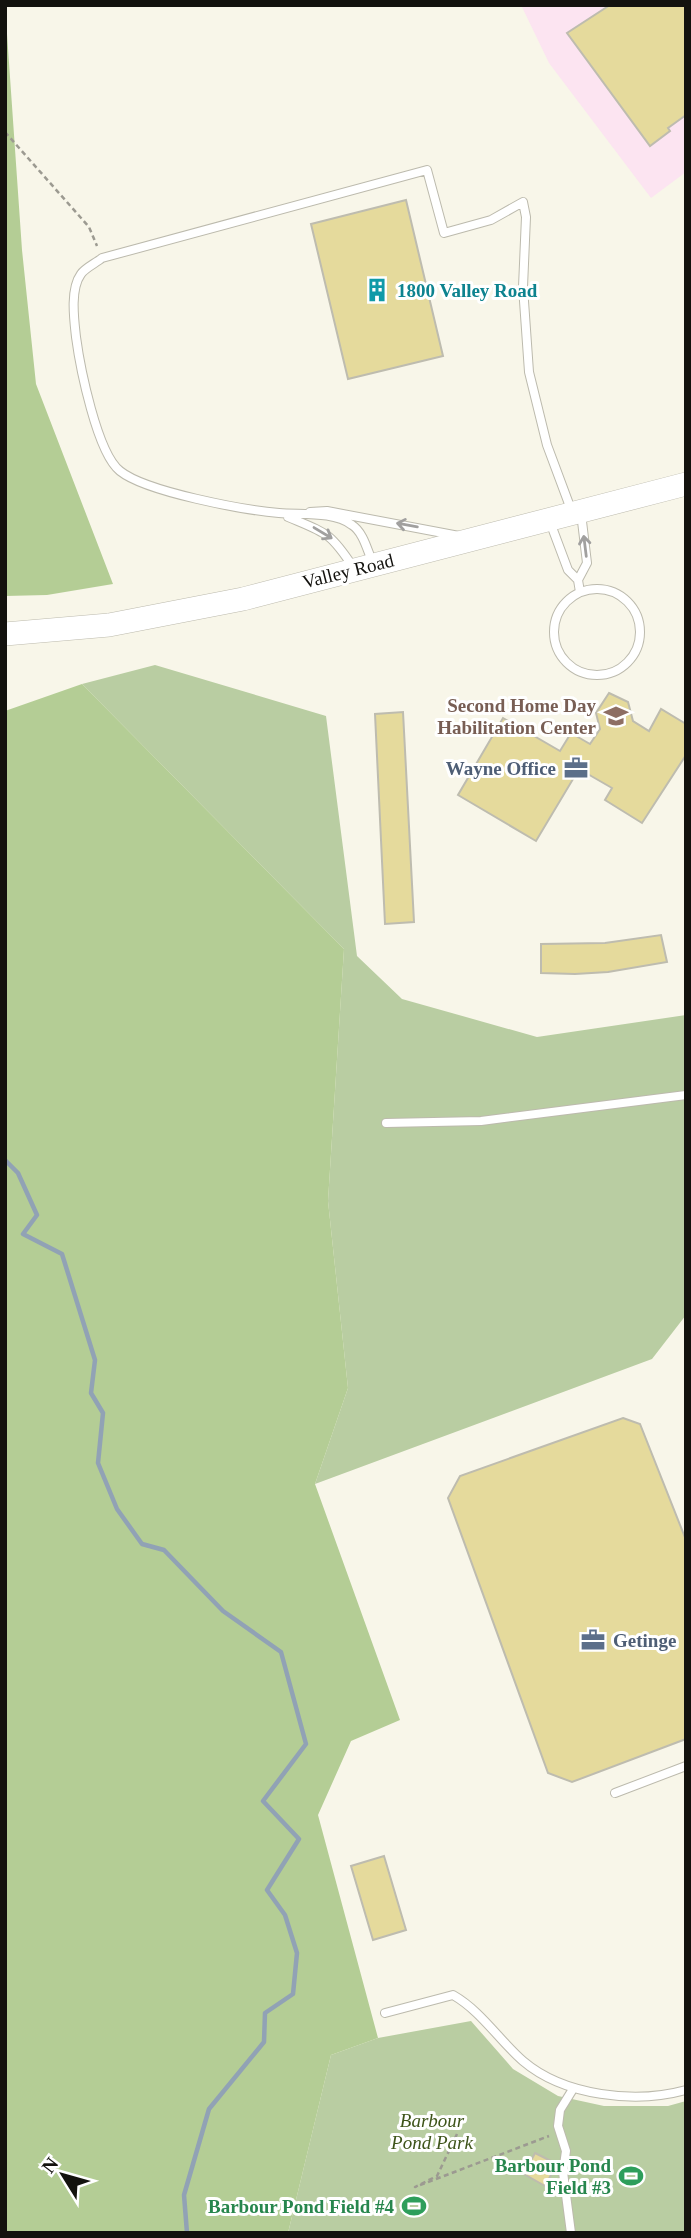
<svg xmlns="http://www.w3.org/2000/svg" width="691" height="2238" font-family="'Times New Roman',serif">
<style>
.education{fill:#fce4f1}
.green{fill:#b9cda2}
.forest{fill:#b4cd95}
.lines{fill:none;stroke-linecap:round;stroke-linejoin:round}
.stream{stroke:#91a2b5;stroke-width:4.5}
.building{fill:#e5da9c;stroke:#bebcaf;stroke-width:2}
.lane-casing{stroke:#bcbaad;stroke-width:10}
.secondary-casing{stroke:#bcbaad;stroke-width:24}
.path{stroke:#9c9a91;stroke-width:2.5;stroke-dasharray:5 3.5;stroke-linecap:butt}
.lane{stroke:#fff;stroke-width:8}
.secondary{stroke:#fff;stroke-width:23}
.oneway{stroke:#a1a09f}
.labels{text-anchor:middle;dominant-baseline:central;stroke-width:6;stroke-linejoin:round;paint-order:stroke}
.culture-label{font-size:19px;font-weight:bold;fill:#0d838f;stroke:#fff;text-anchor:start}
.street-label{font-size:19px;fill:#13120e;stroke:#fff}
.education-label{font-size:19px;font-weight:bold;fill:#785e54;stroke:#fff;text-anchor:end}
.service-label{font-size:19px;font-weight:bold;fill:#4e5e75;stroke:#fff;text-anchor:end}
.park-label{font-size:19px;font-style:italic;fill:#3e541a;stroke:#fff}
.leisure-label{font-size:19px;font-weight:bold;fill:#27864d;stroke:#fff;text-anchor:end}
</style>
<rect width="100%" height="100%" fill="#f8f6e9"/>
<path class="education" d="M521,5h165v167l-35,26 -102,-135z"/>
<path class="green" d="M155,665l171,51 31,240 45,43 135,38 149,-22v300l-34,44 -337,125 33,-96 -20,-187 16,-252 -262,-265z
M471,2021l42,48 45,27 46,10h64l18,-5v132h-398l43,-178 47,-17z"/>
<path class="forest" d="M5,5l17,245 14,134 77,200 -66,11 -42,1z
M82,684l262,265 -16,252 20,187 -33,96 85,236 -49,21 -33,74 60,223 -47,17 -43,178h-283v-1522z"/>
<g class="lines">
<path class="stream" d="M5,1160l13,13 19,42 -14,19 39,20 33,106 -4,33 12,20 -5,50 19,46 25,35 22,6 59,61 58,41 25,92 -43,57 36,38 -32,51 18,25 12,38 -4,41 -28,19 -1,29 -55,67 -25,86 3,38"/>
</g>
<path class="building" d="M610,5h76v110l-18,13 2,3 -20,15 -83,-113z
M406,200l37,156 -95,23 -37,-155z
M609,693l19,9 5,19 16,10 12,-22 25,15v31l-44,68 -37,-23 7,-12 -33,-19 -43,72 -78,-46 45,-77 57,33 11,-18 19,11 10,-15 -4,-16z
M403,712l11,210 -29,2 -10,-210z
M661,935l6,27 -59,10 -33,2 -34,-1v-29l64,-1z
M623,1418l17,6 46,116v199l-114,43 -24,-9 -100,-275 12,-22z
M384,1856l22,74 -33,10 -22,-74z
M535,2153l22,11 -12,22 -21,-12z"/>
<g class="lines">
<g class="lane-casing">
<path id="lane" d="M310,512l17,-1 132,25
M288,517c38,16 42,15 65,50
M550,522l18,48 10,10
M372,561c-5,-12 -9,-29 -20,-36 -18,-14 -51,-10 -73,-12 -35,-3 -133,-21 -159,-42 -23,-18 -40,-104 -44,-134 -2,-18 -6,-48 5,-63 4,-6 15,-11 21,-16l325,-88 17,63 47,-13 32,-18 3,15 -3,70 6,85 18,73 25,67
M554 632a43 43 0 1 1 86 0a43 43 0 1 1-86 0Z
M580,592l-2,-12 9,-17 -6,-50
M386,1123l95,-2 205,-26
M615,1793l71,-27
M385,2013l68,-18c28,16 46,45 70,66 41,35 112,43 163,29
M571,2233l-8,-61 3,-21 -8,-25 2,-16 13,-21"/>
</g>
<g class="secondary-casing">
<path id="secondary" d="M5,634l104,-9 134,-26 443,-115"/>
</g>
<path class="path" d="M5,132l84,95 8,19
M457,2134l-20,42 -22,11 134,-51"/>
<use href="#lane" class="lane"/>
<use href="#secondary" class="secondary"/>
</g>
<defs><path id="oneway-shaft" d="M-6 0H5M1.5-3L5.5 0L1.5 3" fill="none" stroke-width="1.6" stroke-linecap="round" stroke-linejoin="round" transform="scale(1.75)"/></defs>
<g class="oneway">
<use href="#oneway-shaft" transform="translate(407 525) rotate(-170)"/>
<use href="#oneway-shaft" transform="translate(323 533) rotate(31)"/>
<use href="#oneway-shaft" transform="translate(585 546) rotate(-97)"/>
</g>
<defs>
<g id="building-bare" transform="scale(1.89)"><path d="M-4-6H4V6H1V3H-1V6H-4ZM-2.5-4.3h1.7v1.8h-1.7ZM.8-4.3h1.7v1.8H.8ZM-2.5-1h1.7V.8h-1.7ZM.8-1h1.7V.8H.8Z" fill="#0f9aa8" stroke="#fff" stroke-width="2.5" paint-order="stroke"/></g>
<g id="school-bare" transform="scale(1.89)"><path d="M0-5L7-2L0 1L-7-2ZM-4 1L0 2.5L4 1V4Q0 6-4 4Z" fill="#8d6e63" stroke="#fff" stroke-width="2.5" paint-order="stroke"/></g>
<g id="office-bare" transform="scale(1.89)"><path d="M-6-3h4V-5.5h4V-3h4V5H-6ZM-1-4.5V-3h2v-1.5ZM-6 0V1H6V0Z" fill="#5c6f8a" stroke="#fff" stroke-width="2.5" paint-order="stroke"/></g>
<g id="stadium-bare" transform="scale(1.89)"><path d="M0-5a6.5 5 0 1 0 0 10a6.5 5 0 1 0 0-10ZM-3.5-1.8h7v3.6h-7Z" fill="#2e9e5b" stroke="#fff" stroke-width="2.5" paint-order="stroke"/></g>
</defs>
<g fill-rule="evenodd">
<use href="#building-bare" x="377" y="290"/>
<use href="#school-bare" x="616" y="716"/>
<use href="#office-bare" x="576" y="768"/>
<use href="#office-bare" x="593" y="1640"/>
<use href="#stadium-bare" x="631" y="2176"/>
<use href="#stadium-bare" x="414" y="2206"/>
</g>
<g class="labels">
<g class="culture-label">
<text x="397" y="290">1800 Valley Road</text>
</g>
<g class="street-label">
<text transform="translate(348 571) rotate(-14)">Valley Road</text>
</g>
<g class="education-label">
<text x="596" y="705">Second Home Day<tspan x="596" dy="22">Habilitation Center</tspan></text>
</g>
<g class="service-label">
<text x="556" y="768">Wayne Office</text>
<text x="613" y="1640" text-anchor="start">Getinge</text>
</g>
<g class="park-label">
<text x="432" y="2120">Barbour<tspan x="432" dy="22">Pond Park</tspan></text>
</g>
<g class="leisure-label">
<text x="611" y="2165">Barbour Pond<tspan x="611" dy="22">Field #3</tspan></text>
<text x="394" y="2206">Barbour Pond Field #4</text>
</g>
</g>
<rect width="691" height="2238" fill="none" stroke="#13120e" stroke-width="14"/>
<g transform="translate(63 2175) rotate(307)" stroke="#ffffff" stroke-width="5" paint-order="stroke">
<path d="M0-5L12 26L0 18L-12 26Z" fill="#13120e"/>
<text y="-10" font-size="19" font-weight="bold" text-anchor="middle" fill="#13120e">N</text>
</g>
</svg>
